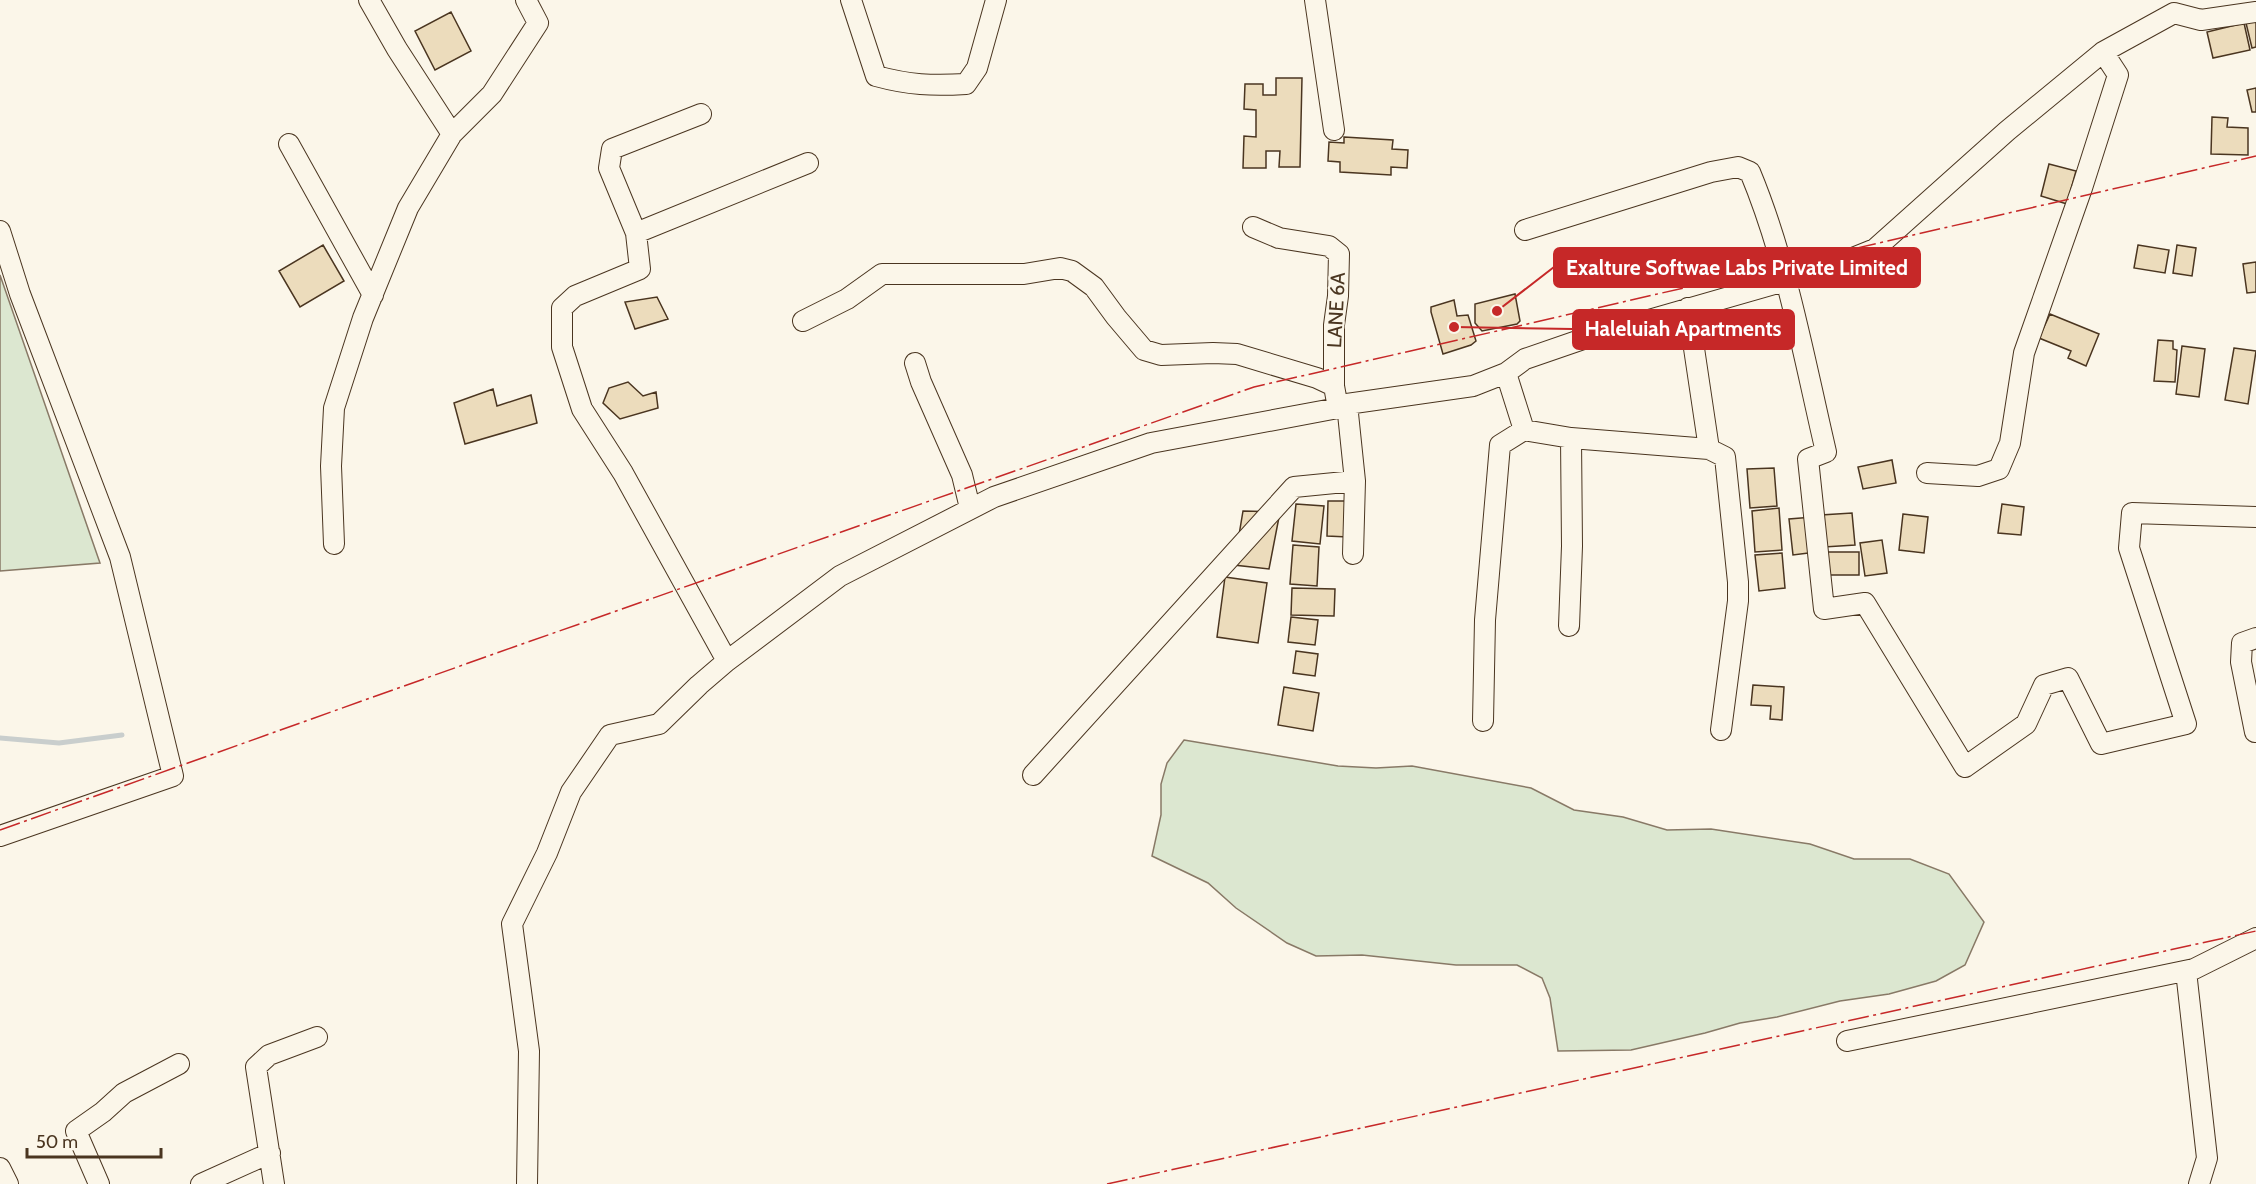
<svg xmlns="http://www.w3.org/2000/svg" width="2256" height="1184" font-family="Cabin,sans-serif">
<style>
.green{fill:#dce7d0;stroke:#887966;stroke-width:1.5}
.lines{fill:none;stroke-linecap:round;stroke-linejoin:round}
.stream{stroke:#c9cecd;stroke-width:5}
.building{fill:#ecdcbc;stroke:#4a3520;stroke-width:1.5}
.minor-casing{stroke:#4a3520;stroke-width:22}
.minor{stroke:#fbf6e9;stroke-width:20}
.power{stroke:#c62828;stroke-width:1.5;stroke-dasharray:21 4.5 3 4.5;stroke-linecap:butt}
.labels{text-anchor:middle;dominant-baseline:central;stroke-width:4.5;stroke-linejoin:round;paint-order:stroke}
.street-label{font-size:20px;fill:#4a3520;stroke:#fbf6e9}
.leader{fill:none;stroke:#c62828;stroke-width:2}
.callout-dot{fill:#c62828;stroke:#fbf6e9;stroke-width:2}
.callout{fill:#c62828;stroke:#c62828;stroke-width:2}
.callout-label{font-size:21px;text-anchor:middle;font-weight:bold;fill:#fff}
</style>
<rect width="100%" height="100%" fill="#fbf6e9"/>
<path class="green" d="M0,275l100,288 -100,8z
M1184,740l154,26 38,2 36,-2 119,22 43,22 49,7 44,13 44,-1 99,15 44,15h56l39,15 35,48 -19,43 -29,16 -47,13 -49,7 -63,16 -37,6 -35,10 -74,17 -73,1 -8,-53 -8,-20 -25,-13h-61l-94,-10 -46,1 -29,-13 -51,-35 -28,-25 -56,-27 9,-41v-31l6,-21z"/>
<g class="lines">
<path class="stream" d="M0,738l59,5 63,-8"/>
</g>
<path class="building" d="M451,12l20,39 -36,19 -20,-39z
M2256,21v26l-4,1 -6,-25z
M2244,23l6,27 -37,8 -6,-26z
M1276,78h26l-2,89h-21l1,-16h-14v17h-23l1,-32 12,1v-27l-12,-1 1,-25h18v11h13z
M2256,88v24h-4l-5,-22z
M2212,117l16,1 -1,9 21,1v27l-37,-1z
M1344,137l49,3 -1,9 16,1 -1,18 -16,-1v8l-51,-3v-10l-12,-1 1,-19 15,1z
M2049,164l27,7 -9,33 -26,-8z
M323,245l21,36 -44,26 -21,-36z
M2138,245l31,5 -4,23 -31,-5z
M2177,245l19,3 -4,28 -19,-3z
M2256,262v30l-9,1 -4,-29z
M1515,294l5,27 -3,3 -35,7 -7,-8v-19z
M657,297l11,22 -33,10 -10,-27z
M1454,300l3,16 11,-1 8,26 -5,4 -28,9 -12,-42v-5z
M2050,314l49,20 -13,32 -18,-8 3,-7 -32,-13z
M2158,340l15,1v8l4,1 -2,32 -21,-1z
M2182,346l23,3 -6,48 -23,-3z
M2234,348l22,3 -8,53 -23,-4z
M628,382l15,14 13,-4 2,16 -38,11 -17,-16 6,-15z
M493,389l4,17 34,-11 6,28 -72,21 -11,-41z
M1892,460l4,23 -33,6 -5,-22z
M1774,468l3,38 -27,2 -3,-39z
M1328,501h21l-1,36 -21,-1z
M1296,504l28,2 -4,38 -28,-3z
M2002,504l22,3 -3,28 -23,-2z
M1779,508l3,42 -27,2 -3,-41z
M1243,511l37,1 -11,57 -35,-4z
M1852,513l3,32 -31,2 -3,-32z
M1903,514l25,3 -4,36 -25,-3z
M1813,517l3,35 -23,3 -4,-36z
M1882,540l5,33 -22,3 -5,-33z
M1293,545l26,2 -2,39 -27,-2z
M1825,552h34v23h-34z
M1782,553l3,35 -26,3 -4,-36z
M1225,577l42,6 -9,60 -41,-6z
M1292,588l43,1 -1,27 -43,-1z
M1291,617l27,3 -3,25 -27,-3z
M1296,651l22,3 -3,22 -22,-3z
M1753,685l31,2 -2,33 -12,-1 1,-13 -20,-1z
M1284,687l35,6 -6,38 -35,-6z"/>
<g class="lines">
<g class="minor-casing">
<path id="minor" d="M369,0l28,49 55,85
M851,0l25,76c33,9 56,10 90,8l11,-16 19,-68
M1315,0l19,130
M701,114l-89,35 -3,19 27,65 4,36 -65,27 -13,12v39l20,62 41,64 104,188
M289,144l84,151
M1253,227l26,11 50,8 10,8 -1,42 -4,29v61
M1525,230l186,-58 27,-5 12,5c37,89 54,186 76,280l-18,7 16,150 41,-6 100,164 61,-43 18,-39 24,-7 33,66 85,-20 -57,-176 3,-35 124,4
M0,231l20,63 100,263 53,219 -173,60
M636,233l172,-70
M1688,308l21,141 16,8 13,125v19l-17,129
M803,321l44,-22 35,-25h142l36,-6 12,3 22,16 22,30 28,33 17,5 52,-2 24,1 80,24 17,8 4,22
M915,363l6,19 41,93 8,33
M1506,373l18,57 47,8 1,108 -3,80
M1347,404l8,77 -2,73
M1571,438l138,11
M1927,473l51,3 21,-7 11,-26 14,-90 58,-165 36,-113 -15,-23
M334,544l-3,-78 3,-58 29,-90 45,-110 44,-74 40,-40 46,-71 -12,-23
M1483,721l2,-101 15,-175 24,-15
M2255,732l-14,-70 1,-19 14,-5
M1033,775l261,-288 61,-6
M2186,971l21,187 -8,26
M1847,1041l347,-72 62,-31
M0,1168l8,16
M99,1184l-23,-53 27,-19 21,-19 55,-29
M201,1184l69,-31
M274,1184l-18,-117 13,-12 48,-18
M527,1184l2,-133 -17,-127 35,-71 24,-61 39,-57 49,-11 40,-39 28,-24 113,-85 154,-79 157,-54 187,-35 9,-4 126,-18 33,-13 19,-14 61,-21 237,-68 52,-21 132,-118 96,-79 71,-39 27,7 55,-8"/>
</g>
<use href="#minor" class="minor"/>
<path class="power" d="M0,830l491,-175 763,-268 1002,-231
M1107,1184l1149,-253"/>
</g>
<g class="labels">
<g class="street-label">
<text transform="translate(1336 310) rotate(-87)">LANE 6A</text>
</g>
</g>
<path class="leader" d="M1497 311L1554 267M1454 327L1573 329"/>
<g class="callout-dot">
<circle cx="1497" cy="311" r="6"/>
<circle cx="1454" cy="327" r="6"/>
</g>
<g class="callout">
<rect x="1554" y="248" width="366" height="39" rx="6"/>
<rect x="1573" y="310" width="221" height="39" rx="6"/>
</g>
<g class="callout-label">
<text x="1737" y="275">Exalture Softwae Labs Private Limited</text>
<text x="1683" y="336">Haleluiah Apartments</text>
</g>
<path d="M27 1148v9h134v-9" fill="none" stroke="#4a3520" stroke-width="3"/>
<text x="36" y="1148" font-size="18" fill="#4a3520" stroke="#fbf6e9" stroke-width="4.5" paint-order="stroke">50 m</text>
</svg>
